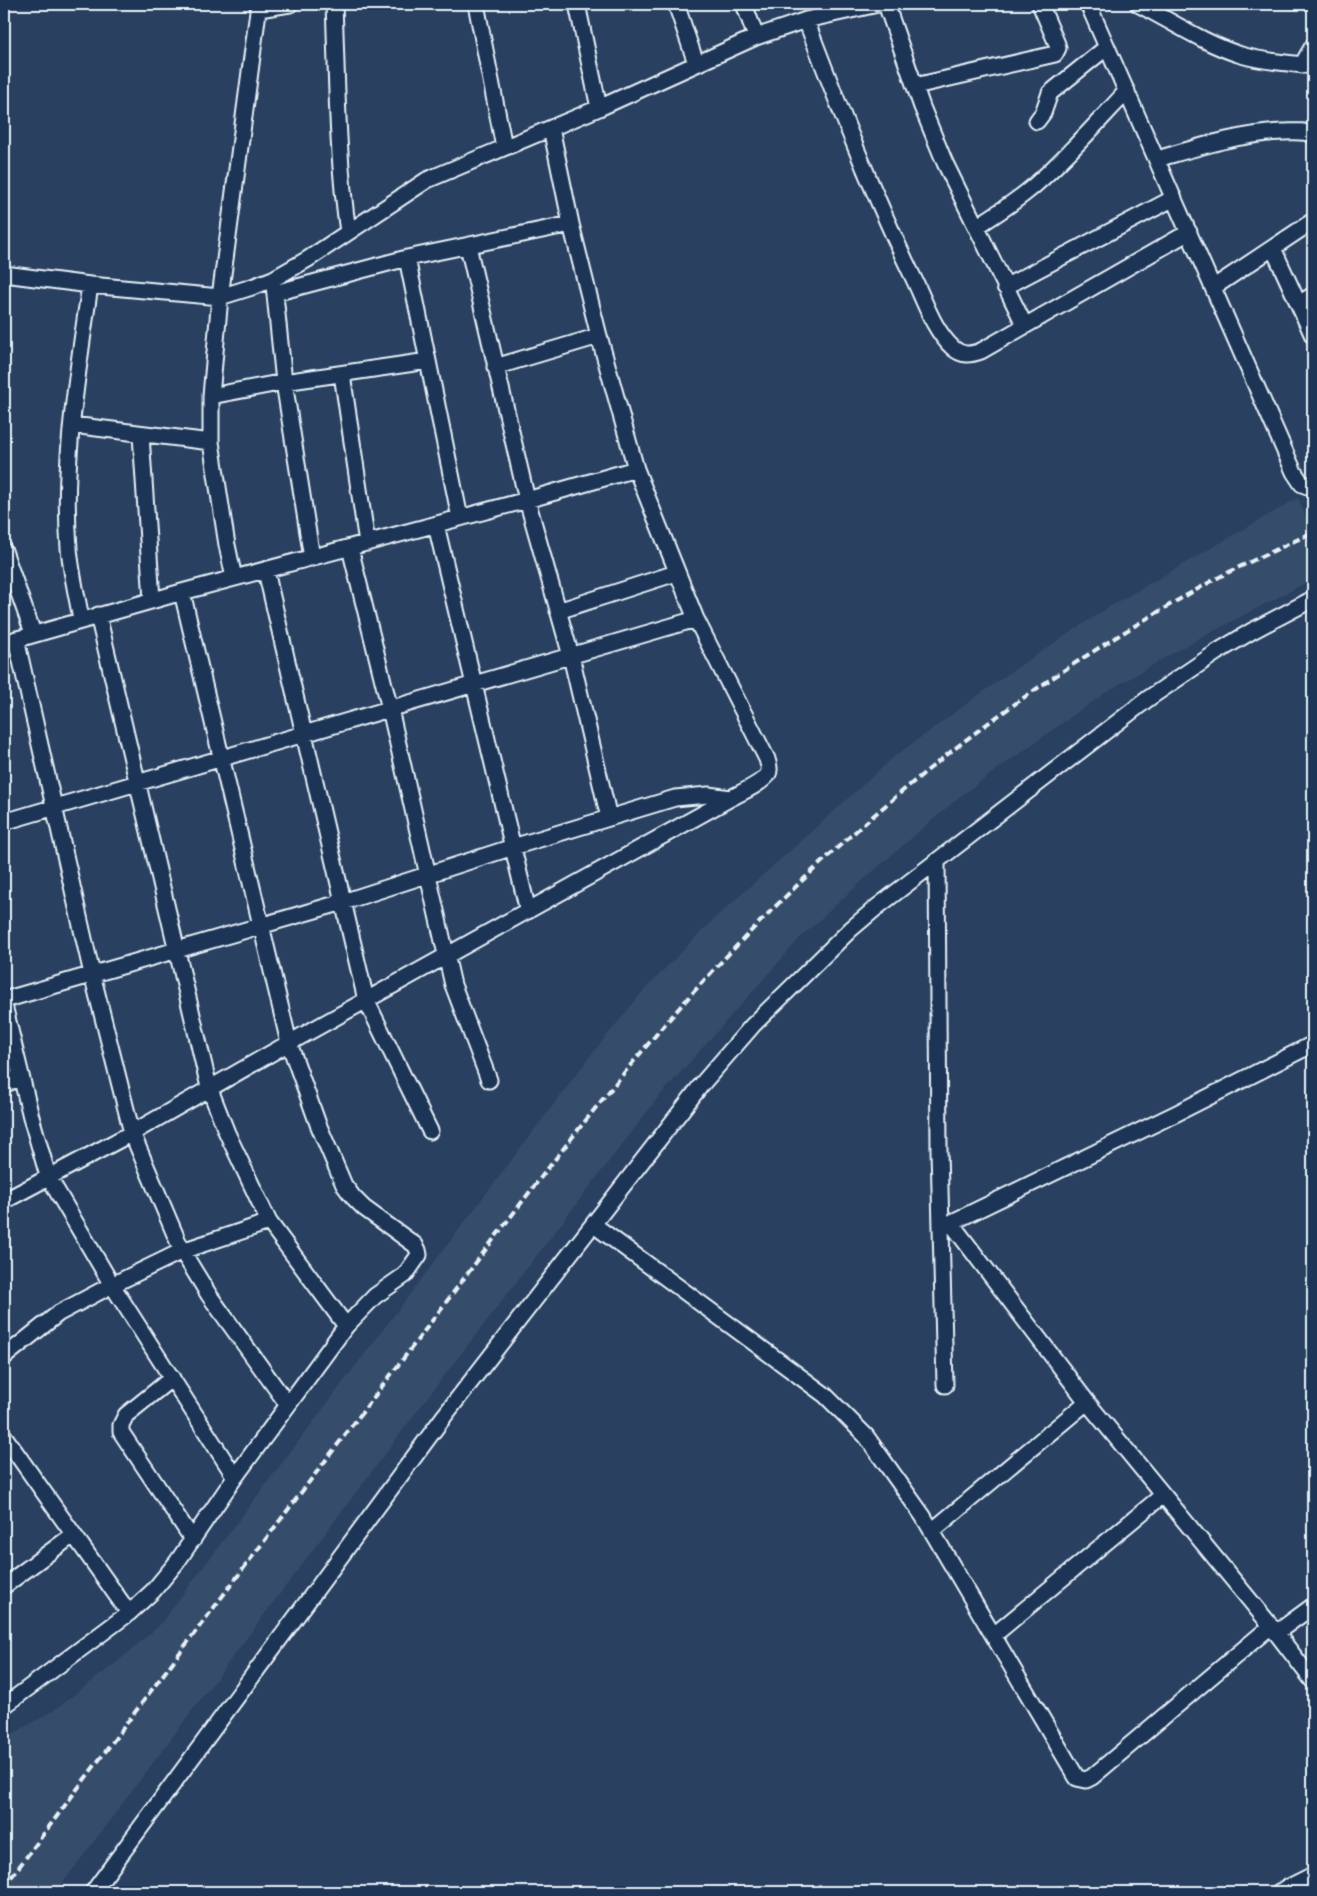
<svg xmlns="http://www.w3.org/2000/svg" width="1317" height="1896" font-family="Kalam,sans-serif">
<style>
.built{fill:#364d6b}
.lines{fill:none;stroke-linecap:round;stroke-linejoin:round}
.minor-casing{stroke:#e8f1f8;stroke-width:19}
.minor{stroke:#1d3557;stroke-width:15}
.rail{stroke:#e8f1f8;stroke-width:4;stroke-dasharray:8 4;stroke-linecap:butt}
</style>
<rect width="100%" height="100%" fill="#294061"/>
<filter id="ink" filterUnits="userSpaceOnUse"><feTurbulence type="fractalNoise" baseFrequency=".02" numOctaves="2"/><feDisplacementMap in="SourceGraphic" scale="10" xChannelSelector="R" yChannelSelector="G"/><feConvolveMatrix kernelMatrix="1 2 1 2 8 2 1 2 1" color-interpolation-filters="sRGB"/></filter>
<g filter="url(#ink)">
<path class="built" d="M1298,498l15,37v44l-128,67 -77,45 -50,35 -99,71 -97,84 -62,57 -143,161 -236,307 -365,486h-52v-153l52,-30 61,-47 41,-35 433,-572 53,-65 70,-71 181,-163 114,-83 100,-66z"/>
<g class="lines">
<g class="minor-casing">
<path id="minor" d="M334,4c3,76 3,152 14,228
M476,4l28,143
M577,4l22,104
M676,4l20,59
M744,4l12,33
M886,4l36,103 23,56 80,163
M1088,4l206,468 8,12 5,2 6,-2
M1138,4c33,17 67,40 103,51 23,7 49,8 72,11
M259,9l31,-5
M806,20c33,87 66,172 106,255 12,24 21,55 41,73 9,8 17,7 28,3l208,-119
M1302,65l11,-19
M915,86l140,-32 3,-6 -1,-4 -17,-40
M1037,121l6,-8 7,-20 57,-46
M1157,159c42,-12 82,-25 126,-27 10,0 21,-2 30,3
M976,227c20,-13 41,-26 59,-42 33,-29 62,-62 92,-94
M468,246l59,254 44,156 38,162
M1273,248l40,88
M407,258l53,260
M4,274l86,11 130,12 32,-10 21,-8 35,-20 119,-79 172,-72 157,-71 50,-17 72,-16
M274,285l10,97 28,176
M1005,287l169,-89
M1214,287l99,-66
M275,293l132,-35 164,-34
M1299,304l14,-9
M495,367l104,-31
M342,374l25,169
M211,396l73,-14 144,-21
M72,425l139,17
M141,435l11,165
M436,525l92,386
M350,548l40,161 63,276 36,95
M4,551l29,82
M266,571l100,429 64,131
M234,578l-7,-33 -16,-103v-46l9,-99 39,-293
M558,611l118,-38
M98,615l111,472 18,46 42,89 77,104
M81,619c-4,-23 -10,-47 -12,-71 -7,-87 9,-177 21,-263
M16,639l76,335 40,159 50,118 27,44 79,110
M4,643l178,-51 345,-92 109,-31
M4,822l692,-203
M937,861l2,289 6,235
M4,1000l339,-98 170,-55 162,-49 33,-3 23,3
M4,1005l27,112 17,59 64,109 123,192
M4,1085l17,-9
M4,1201l128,-68 157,-90 442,-245c9,-5 32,-15 37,-24 3,-5 0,-10 -1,-15l-71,-140 -60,-150 -37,-133 -28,-112 -20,-96
M951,1223l136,179 184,224 42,55
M594,1225l231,170 41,41 57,80 154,262 9,2 6,-3 179,-151
M942,1227l235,-114 136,-69
M4,1357l55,-44 53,-28 70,-34 87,-29
M172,1378l-46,37 -5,10v7l72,108
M4,1436l125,177
M932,1531l155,-129
M4,1586l69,-51
M1276,1633l37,-27
M994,1635l169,-140
M4,1706l125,-93 24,-22 24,-29 58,-85 111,-151 29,-30 30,-21 14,-20 -1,-5 -3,-5 -51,-37 -11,-11 -9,-12 -26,-61 -29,-81 -107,-451
M93,1892l352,-477 257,-331 51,-59 98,-96 26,-22 272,-209 68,-46 35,-21 61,-32
M1279,1892l34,-17"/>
</g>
<use href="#minor" class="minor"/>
<path class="rail" d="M4,1887c132,-177 265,-353 399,-528 79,-104 157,-210 241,-310 91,-109 197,-211 309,-299 80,-63 168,-118 257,-168 33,-18 69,-33 103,-50"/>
</g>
</g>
<rect width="1317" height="1896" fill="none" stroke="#1d3557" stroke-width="20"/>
<rect x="10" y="10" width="1297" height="1876" fill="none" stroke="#e8f1f8" stroke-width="2" filter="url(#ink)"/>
</svg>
